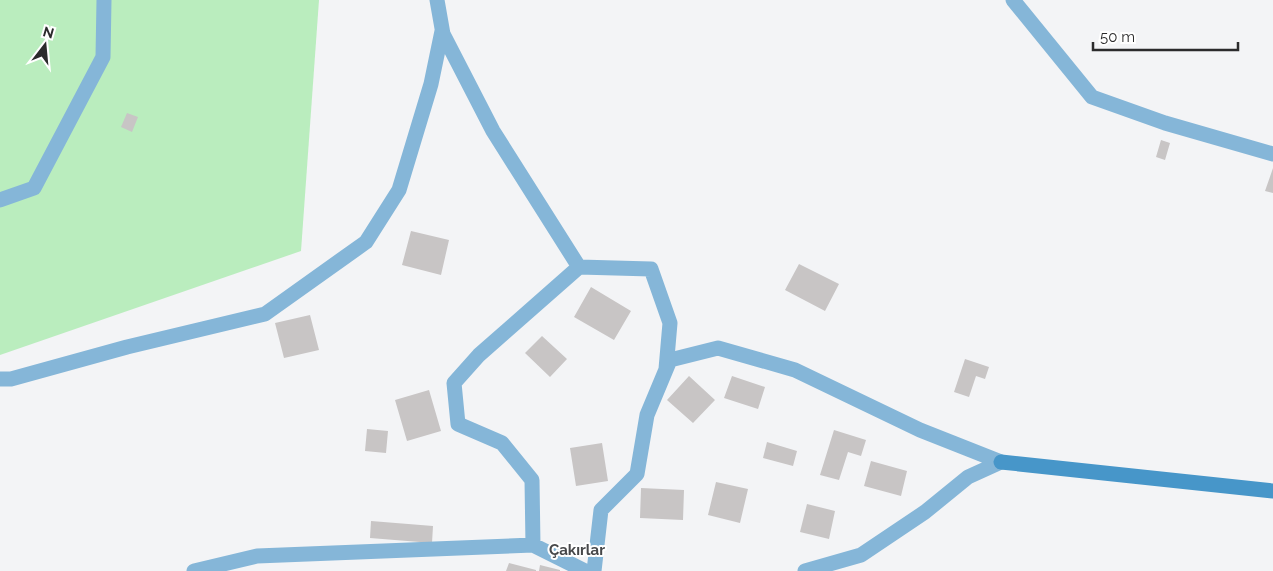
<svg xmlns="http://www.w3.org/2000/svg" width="1273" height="571" font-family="Raleway,sans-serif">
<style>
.green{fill:#baedbe}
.building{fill:#c8c5c5}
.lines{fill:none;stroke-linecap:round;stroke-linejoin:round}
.street{stroke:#85b6d8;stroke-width:15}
.secondary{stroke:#4796c9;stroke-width:15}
.labels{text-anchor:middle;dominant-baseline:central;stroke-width:4;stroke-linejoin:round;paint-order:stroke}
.quarter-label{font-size:15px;font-weight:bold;fill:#464749;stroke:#fff}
</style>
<rect width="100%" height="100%" fill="#f3f4f6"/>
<path class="green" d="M0,0h319l-18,251 -301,104z"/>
<path class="building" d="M127,113l11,4 -6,15 -11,-5z
M1161,140l9,3 -5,17 -9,-3z
M1273,168v25l-8,-2z
M411,231l38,9 -8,35 -39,-10z
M799,264l40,20 -14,27 -40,-21z
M591,287l40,24 -17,29 -40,-23z
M310,315l9,35 -35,8 -9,-35z
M542,336l25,23 -17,18 -25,-24z
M965,359l24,8 -4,12 -9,-3 -7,21 -15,-5z
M689,376l26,24 -22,23 -26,-23z
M732,376l33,11 -7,22 -34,-11z
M429,390l12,41 -34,10 -12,-41z
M367,429l21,2 -2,22 -21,-2z
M834,430l32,10 -5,16 -13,-4 -9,28 -19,-5z
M767,442l30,9 -4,15 -30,-8z
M602,443l6,38 -32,5 -6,-38z
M871,461l36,10 -6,25 -37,-10z
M716,482l32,7 -8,34 -32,-8z
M641,488l43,2 -1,30 -43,-2z
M807,504l28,7 -6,28 -29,-7z
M371,521l62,5 -1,17 -62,-5z
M509,563l27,7v1h-30z
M540,565l20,5v1h-21z"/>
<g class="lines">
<path class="street" d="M437,0l6,34 50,97 86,136
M1013,0l79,97 73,26 108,31
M0,200l34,-12 69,-131 1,-57
M0,379h11l116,-32 138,-33 101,-72 33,-52 32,-106 11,-53
M533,545l-1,-65 -30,-37 -44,-19 -4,-41 25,-28 100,-88 72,2 19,54 -4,46
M194,571l63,-15 276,-11 52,26
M594,571l7,-61 36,-36 10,-59 23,-55 48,-12 77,22 125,60 81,32
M805,571l56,-16 64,-43 43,-35 33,-15"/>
<path class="secondary" d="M1001,462l272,29"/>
</g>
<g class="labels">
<g class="quarter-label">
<text x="577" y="550">Çakırlar</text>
</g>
</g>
<g transform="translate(45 45) rotate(16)" stroke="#ffffff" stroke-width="4" paint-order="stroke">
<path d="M0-4L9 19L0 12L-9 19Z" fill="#2b2b2c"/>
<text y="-8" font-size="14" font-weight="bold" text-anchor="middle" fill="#2b2b2c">N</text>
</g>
<path d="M1093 42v8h145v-8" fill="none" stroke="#2b2b2c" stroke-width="2.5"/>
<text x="1100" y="42" font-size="15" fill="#2b2b2c" stroke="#ffffff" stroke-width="4" paint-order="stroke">50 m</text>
</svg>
